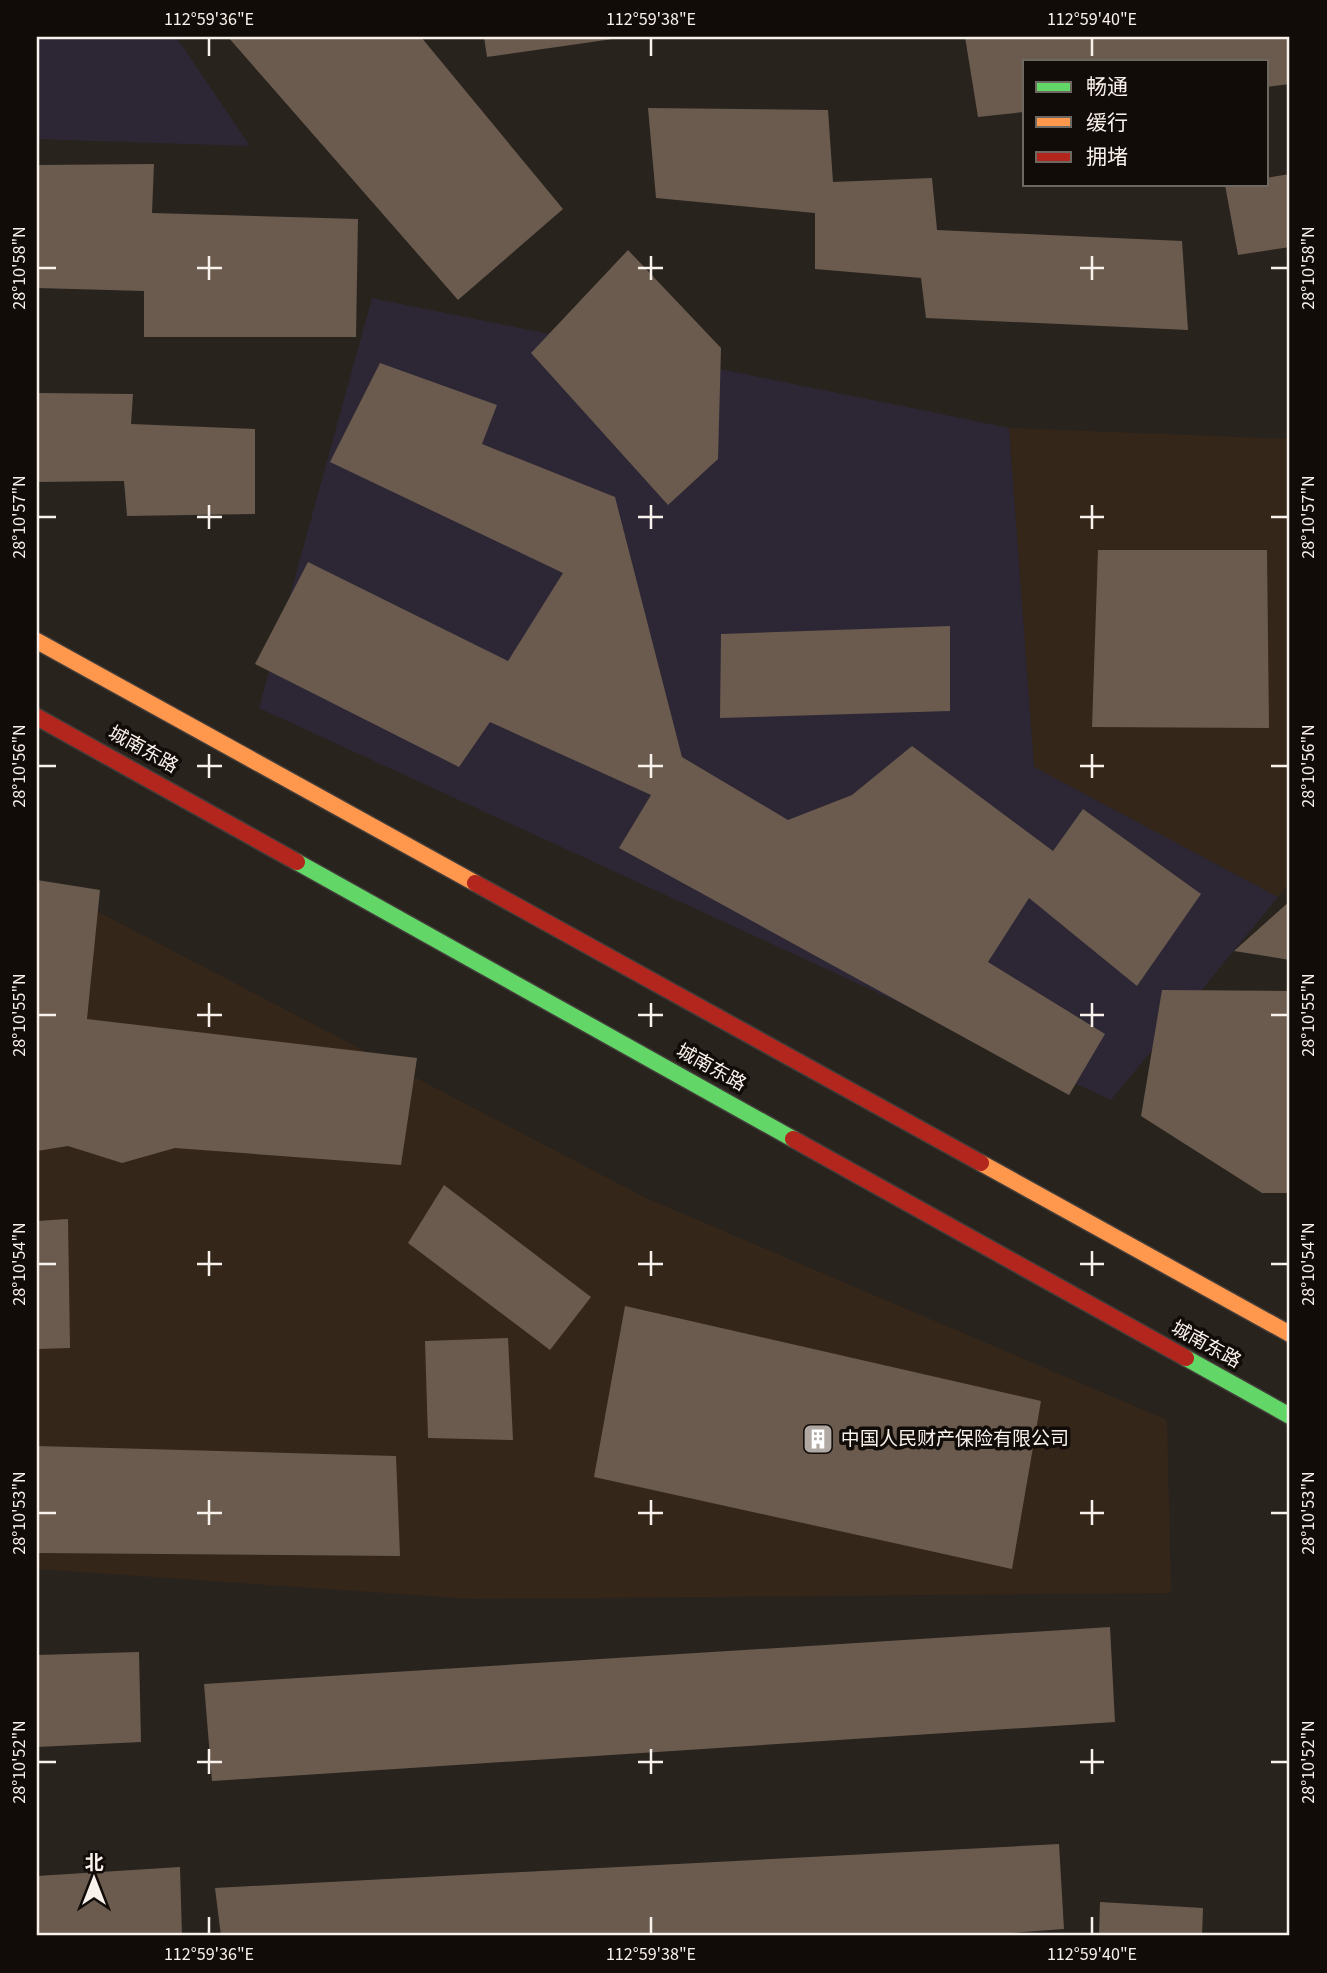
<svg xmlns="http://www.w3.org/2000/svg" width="1327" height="1973" font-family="'Source Sans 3','Noto Sans SC',sans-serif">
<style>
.built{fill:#35261a}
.medical{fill:#2d2735}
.building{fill:#6a5b4e}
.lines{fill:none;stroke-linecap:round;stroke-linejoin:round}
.fast-casing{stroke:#433d3a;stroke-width:19}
.slow-casing{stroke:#433d3a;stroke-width:19}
.jam-casing{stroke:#433d3a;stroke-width:19}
.fast{stroke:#63d668;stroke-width:16}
.slow{stroke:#ff974d;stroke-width:16}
.jam{stroke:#b3261e;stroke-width:16}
.ticks{fill:none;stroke:#f9f1eb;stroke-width:2.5}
.labels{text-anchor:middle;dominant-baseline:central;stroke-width:7;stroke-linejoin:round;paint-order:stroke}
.street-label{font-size:19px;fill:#f9f1eb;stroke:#120c09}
.poi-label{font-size:19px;fill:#f9f1eb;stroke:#120c09;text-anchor:start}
.neatline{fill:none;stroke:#f9f1eb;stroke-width:2.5}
.ticks-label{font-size:18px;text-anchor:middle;fill:#f9f1eb}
</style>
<rect width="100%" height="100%" fill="#29231e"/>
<path class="built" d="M1009,428l281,11v443l-12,15 -244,-130z
M37,880l609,318 521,222 4,173 -698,6 -436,-30z"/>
<path class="medical" d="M37,37h139l74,109 -213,-7z
M372,298l637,130 25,339 244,130 -167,203 -852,-392z"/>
<path class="building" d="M228,37h193l142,172 -105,91z
M484,37h136v1l-133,19z
M965,37h325v47l-24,3v-26h-242v51l-46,5z
M648,108l180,2 5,72 99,-4 5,52 245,11 6,89 -262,-12 -5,-40 -106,-9v-56l-159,-15z
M154,164l-2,49 206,6 -2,118h-212v-46l-107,-3v-123z
M1290,174v73l-52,8 -13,-70 41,-1v-6z
M628,250l93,98 -3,111 -50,46 -137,-152z
M380,363l117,42 -15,39 133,53 67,260 106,63 64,-25 60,-49 141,105 30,-42 118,85 -64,92 -108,-88 -41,64 117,72 -36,61 -450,-247 32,-53 -161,-73 -31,45 -204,-103 53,-102 200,99 55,-88 -233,-111z
M37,393l96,1 -2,30 124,5v85l-128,2 -3,-35 -87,1z
M1098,550h169l2,178 -177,-1z
M950,626v85l-230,7 1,-84z
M37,880l63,10 -13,129 330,39 -16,107 -226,-17 -53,15 -54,-17 -31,5z
M1290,901v59l-56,-9z
M1162,990l128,1v202h-28l-121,-77z
M444,1185l147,112 -41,53 -142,-107z
M68,1219l2,129 -33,1v-128z
M625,1306l416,95 -29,168 -418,-92z
M508,1338l5,102 -85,-2 -3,-97z
M37,1446l359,10 4,100 -363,-3z
M1110,1627l5,95 -903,59 -8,-97z
M139,1652l2,90 -104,5v-92z
M1059,1844l5,85 -95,7h-748l-6,-48z
M180,1867l2,69h-145v-60z
M1100,1902l103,6 -1,28h-103z"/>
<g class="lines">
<g class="fast-casing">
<path id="fast" d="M297,862l496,277
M1186,1358l104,58"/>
</g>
<g class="slow-casing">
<path id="slow" d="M37,641l438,242
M981,1163l309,171"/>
</g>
<g class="jam-casing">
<path id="jam" d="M37,717l260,145
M475,883l506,280
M793,1139l393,219"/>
</g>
<use href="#fast" class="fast"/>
<use href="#slow" class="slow"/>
<use href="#jam" class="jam"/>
</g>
<path class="ticks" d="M209,38v18M651,38v18M1092,38v18M209,256v24M651,256v24M1092,256v24M38,268h18M197,268h25M638,268h25M1080,268h24M1271,268h17M209,505v24M651,505v24M1092,505v24M38,517h18M197,517h25M638,517h25M1080,517h24M1271,517h17M209,754v24M651,754v24M1092,754v24M38,766h18M197,766h25M638,766h25M1080,766h24M1271,766h17M209,1003v24M651,1003v24M1092,1003v24M38,1015h18M197,1015h25M638,1015h25M1080,1015h24M1271,1015h17M209,1251v25M651,1251v25M1092,1251v25M38,1264h18M197,1264h25M638,1264h25M1080,1264h24M1271,1264h17M209,1500v25M651,1500v25M1092,1500v25M38,1513h18M197,1513h25M638,1513h25M1080,1513h24M1271,1513h17M209,1749v25M651,1749v25M1092,1749v25M38,1762h18M197,1762h25M638,1762h25M1080,1762h24M1271,1762h17M209,1917v17M651,1917v17M1092,1917v17"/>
<defs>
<g id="building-square" transform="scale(1.575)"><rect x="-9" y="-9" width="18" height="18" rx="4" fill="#b0a9a3" stroke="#120c09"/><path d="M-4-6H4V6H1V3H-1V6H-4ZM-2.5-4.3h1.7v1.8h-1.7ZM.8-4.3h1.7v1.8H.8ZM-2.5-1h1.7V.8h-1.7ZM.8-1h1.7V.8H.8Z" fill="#fff"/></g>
</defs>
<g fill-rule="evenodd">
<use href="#building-square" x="818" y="1439"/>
</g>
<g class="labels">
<g class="street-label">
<text transform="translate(143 750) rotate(29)">城南东路</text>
<text transform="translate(711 1068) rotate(29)">城南东路</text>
<text transform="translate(1206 1345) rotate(29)">城南东路</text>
</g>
<g class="poi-label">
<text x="841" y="1439">中国人民财产保险有限公司</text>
</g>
</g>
<rect width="1327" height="1973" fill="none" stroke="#120c09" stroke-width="77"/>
<rect x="1023" y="60" width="245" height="126" fill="#120c09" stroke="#6e6863" stroke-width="2"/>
<rect x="1036" y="82" width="35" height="10" fill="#63d668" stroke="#6e6863" stroke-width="2"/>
<text x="1086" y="94" font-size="21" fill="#f9f1eb">畅通</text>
<rect x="1036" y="117" width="35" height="10" fill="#ff974d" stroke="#6e6863" stroke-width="2"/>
<text x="1086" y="130" font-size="21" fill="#f9f1eb">缓行</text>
<rect x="1036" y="152" width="35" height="10" fill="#b3261e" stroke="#6e6863" stroke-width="2"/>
<text x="1086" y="164" font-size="21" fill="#f9f1eb">拥堵</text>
<g transform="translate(94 1879)" stroke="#120c09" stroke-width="5" paint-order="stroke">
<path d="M0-5L12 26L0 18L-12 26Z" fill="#f9f1eb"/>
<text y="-10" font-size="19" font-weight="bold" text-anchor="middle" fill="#f9f1eb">北</text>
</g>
<rect x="38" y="38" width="1250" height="1896" class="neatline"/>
<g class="ticks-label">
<text x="209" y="25">112°59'36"E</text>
<text x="651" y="25">112°59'38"E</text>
<text x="1092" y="25">112°59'40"E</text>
<text transform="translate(19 268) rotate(-90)" y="6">28°10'58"N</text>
<text transform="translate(1308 268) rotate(-90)" y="6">28°10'58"N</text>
<text transform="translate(19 517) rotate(-90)" y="6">28°10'57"N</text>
<text transform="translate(1308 517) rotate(-90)" y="6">28°10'57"N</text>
<text transform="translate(19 766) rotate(-90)" y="6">28°10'56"N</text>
<text transform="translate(1308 766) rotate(-90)" y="6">28°10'56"N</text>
<text transform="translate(19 1015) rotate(-90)" y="6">28°10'55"N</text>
<text transform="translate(1308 1015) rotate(-90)" y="6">28°10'55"N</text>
<text transform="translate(19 1264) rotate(-90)" y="6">28°10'54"N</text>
<text transform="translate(1308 1264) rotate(-90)" y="6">28°10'54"N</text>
<text transform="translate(19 1513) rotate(-90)" y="6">28°10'53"N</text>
<text transform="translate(1308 1513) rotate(-90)" y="6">28°10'53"N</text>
<text transform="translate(19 1762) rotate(-90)" y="6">28°10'52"N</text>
<text transform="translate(1308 1762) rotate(-90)" y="6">28°10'52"N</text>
<text x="209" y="1960">112°59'36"E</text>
<text x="651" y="1960">112°59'38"E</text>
<text x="1092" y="1960">112°59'40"E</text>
</g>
</svg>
